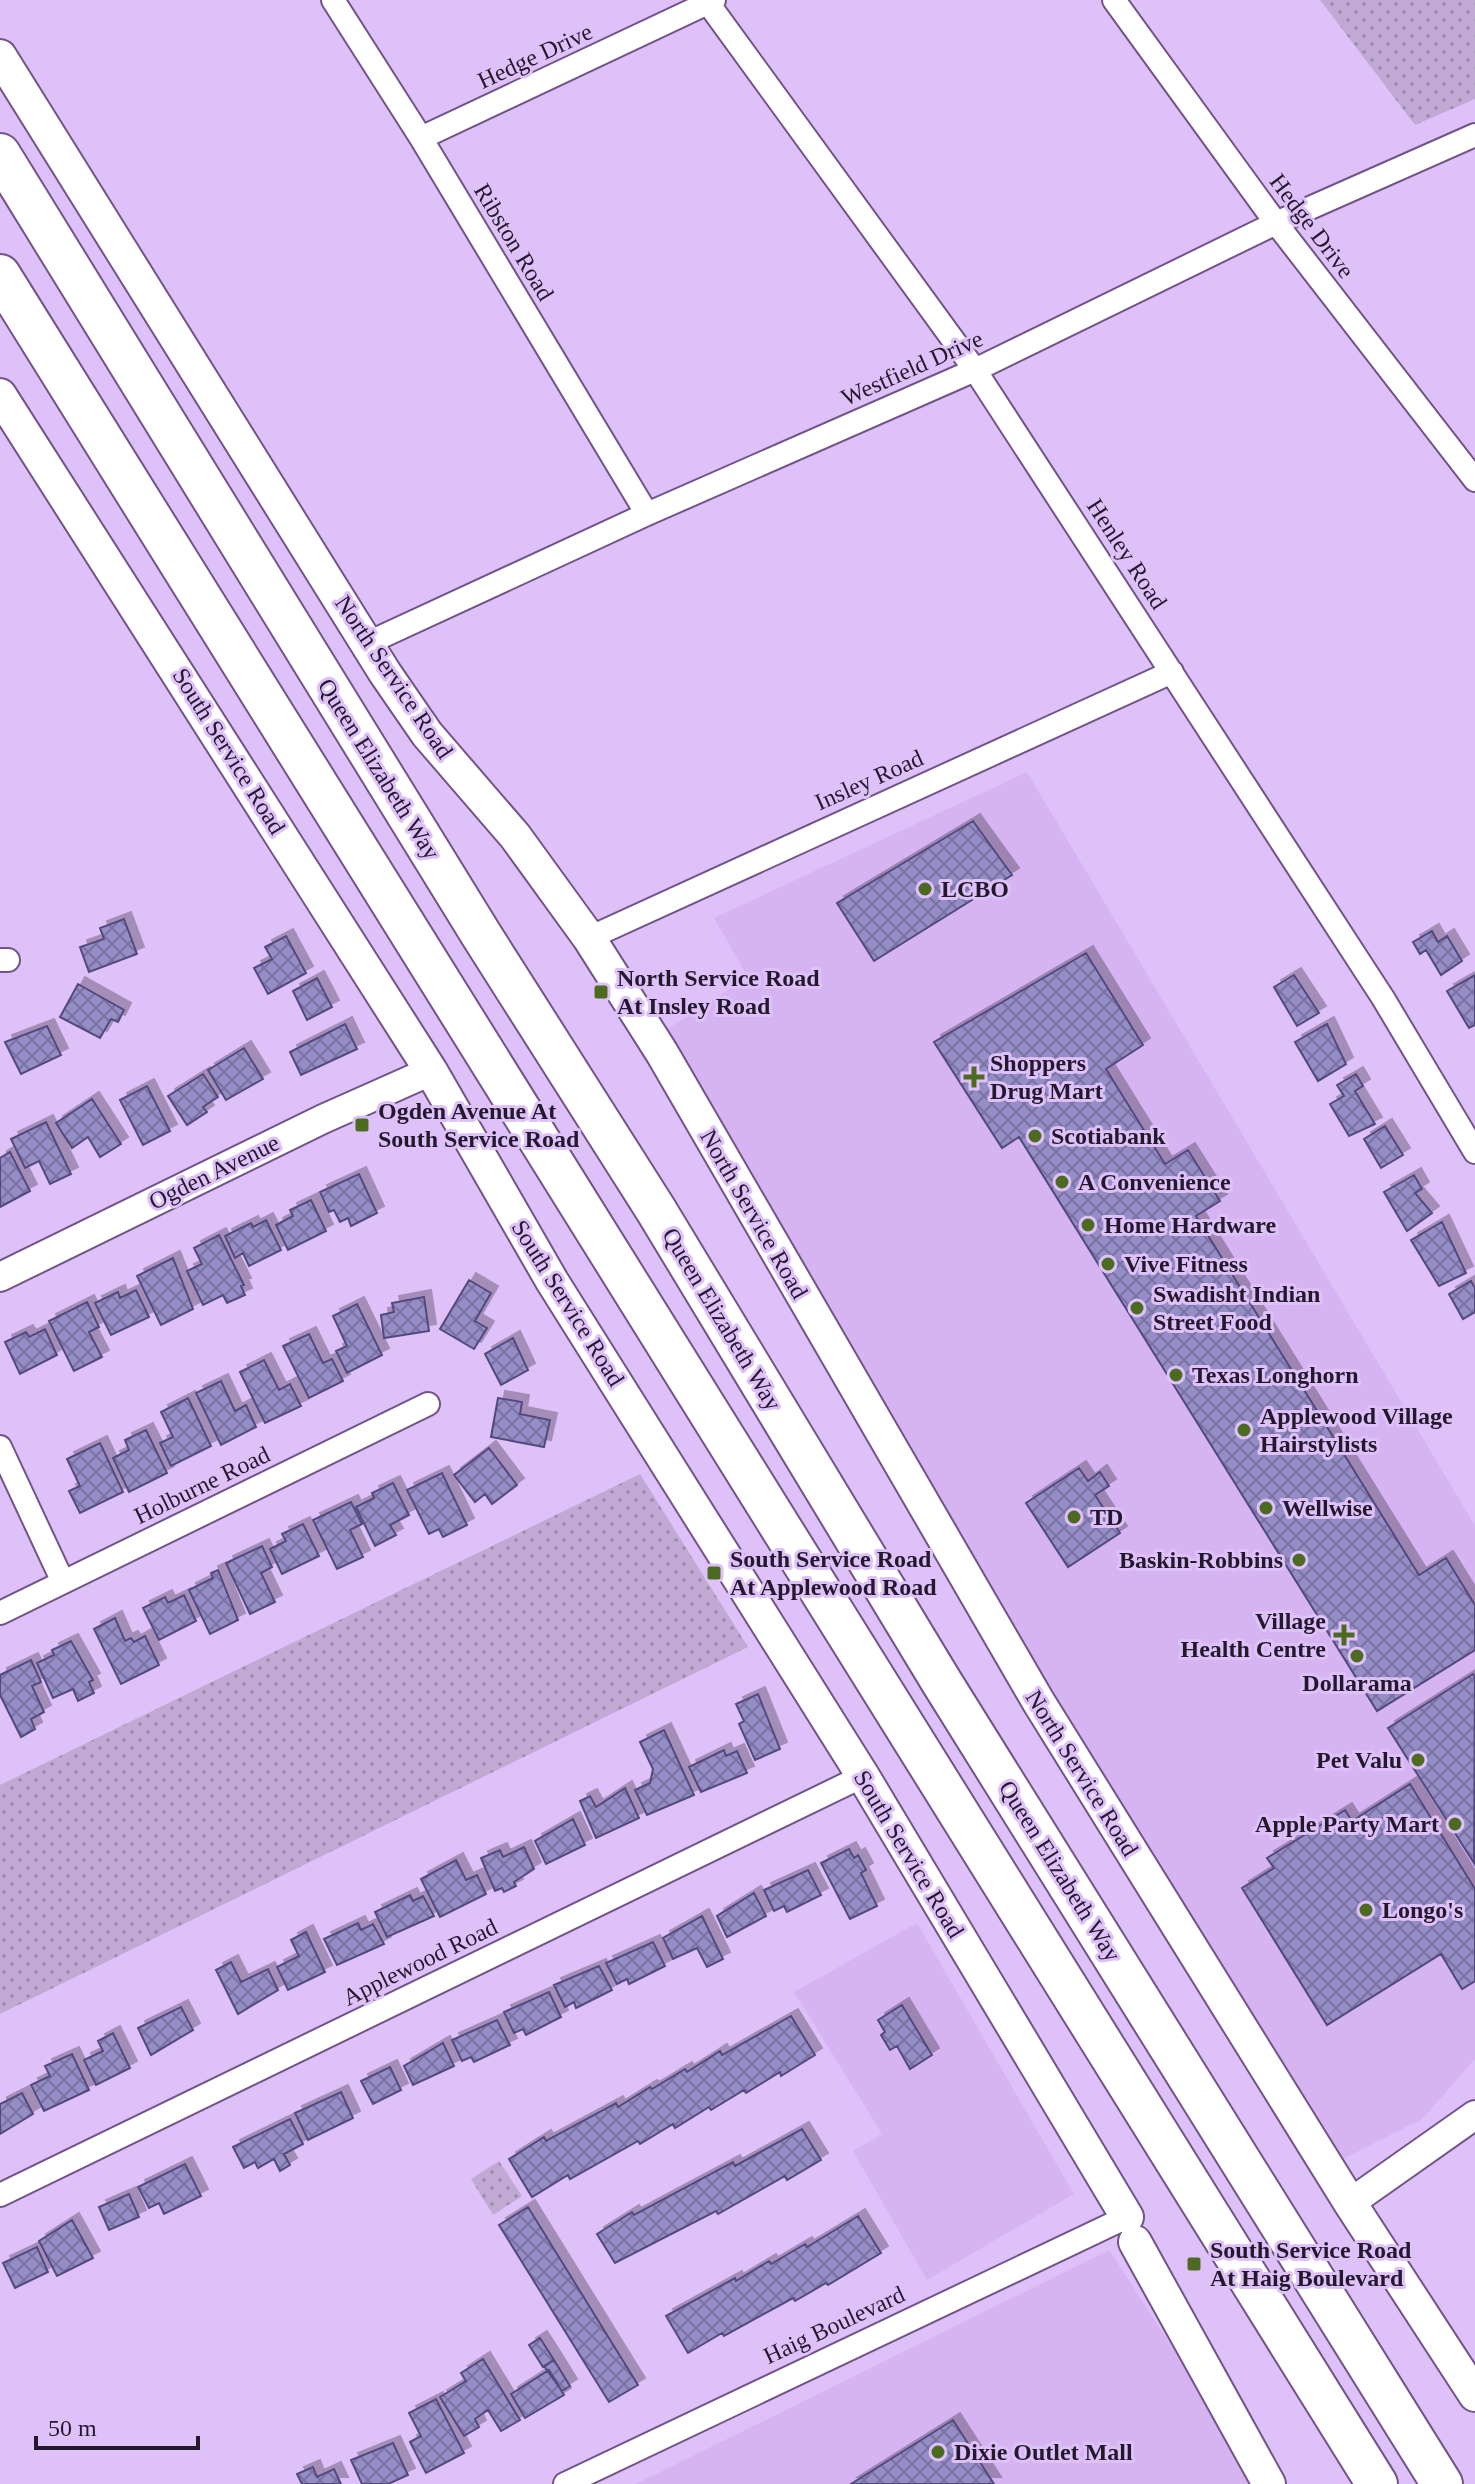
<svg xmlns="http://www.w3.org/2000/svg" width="1475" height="2484" font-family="Georgia,serif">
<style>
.built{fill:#d6b4f2}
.green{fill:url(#green-dots)}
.building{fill:url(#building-cross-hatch);stroke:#524a7d;stroke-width:2;filter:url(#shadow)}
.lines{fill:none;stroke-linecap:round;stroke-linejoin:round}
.minor-casing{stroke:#705586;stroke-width:26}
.tertiary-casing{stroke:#705586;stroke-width:32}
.secondary-casing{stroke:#705586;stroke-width:36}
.motorway-casing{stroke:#705586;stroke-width:44}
.minor{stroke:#fff;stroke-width:22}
.tertiary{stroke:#fff;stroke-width:28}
.secondary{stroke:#fff;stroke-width:32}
.motorway{stroke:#fff;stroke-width:40}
.poi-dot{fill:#4c6b21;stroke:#dfc1f9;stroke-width:3}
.labels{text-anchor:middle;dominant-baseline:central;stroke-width:6;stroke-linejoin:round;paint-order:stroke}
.street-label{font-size:24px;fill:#24182d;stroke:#dfc1f9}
.poi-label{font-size:24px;font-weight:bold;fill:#24182d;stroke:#dfc1f9;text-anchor:start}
</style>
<defs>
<pattern id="green-dots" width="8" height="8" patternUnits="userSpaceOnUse" patternTransform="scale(2)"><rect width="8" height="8" fill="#c0aad3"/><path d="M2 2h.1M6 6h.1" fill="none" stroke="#9c89ac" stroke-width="1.8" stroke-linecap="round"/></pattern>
<pattern id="building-cross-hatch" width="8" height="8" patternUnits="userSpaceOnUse" patternTransform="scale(2)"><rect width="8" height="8" fill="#948dc6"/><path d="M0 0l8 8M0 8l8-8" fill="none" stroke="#7972a1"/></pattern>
<filter id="shadow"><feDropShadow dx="7" dy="-7" stdDeviation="0" flood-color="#0004"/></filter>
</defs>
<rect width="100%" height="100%" fill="#dfc1f9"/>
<path class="built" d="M1027,772l448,754v533l-53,60 -83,42 -695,-1117 104,-67 -34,-59z
M917,1923l157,271 -147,86 -74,-129 29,-17 -88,-142z
M1109,2250l152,234h-625z"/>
<path class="green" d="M1320,0h155v99l-60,26z
M640,1474l108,173 -748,367v-229z
M499,2161l23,35 -29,19 -22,-36z"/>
<path class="building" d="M973,821l39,54 -138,86 -37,-58z
M124,919l13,35 -48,18 -9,-25 24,-8 -4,-11z
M1432,931l6,11 9,-6 15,25 -21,14 -15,-25 -6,4 -7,-12z
M286,936l20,37 -38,21 -14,-26 18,-9 -7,-12z
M1086,953l57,92 -37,24 59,95 23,-14 32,51 -24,15 223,359 27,-17 29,47v45l-98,61 -358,-574 -17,11 -68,-106z
M1294,975l25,38 -22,13 -23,-39z
M1475,975v50l-6,3 -22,-37z
M317,978l15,29 -25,13 -14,-29z
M78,984l46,26 -6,12 -7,-3 -11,19 -40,-21z
M345,1024l12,25 -56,26 -11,-23z
M1327,1024l19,40 -28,17 -23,-39z
M47,1026l14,29 -40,19 -16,-32z
M244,1048l19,31 -37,21 -18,-30z
M203,1074l15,23 -15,10 4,5 -20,13 -19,-29z
M1356,1074l7,12 -8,5 20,33 -26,12 -19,-32 14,-8 -7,-11z
M147,1086l23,45 -27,14 -23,-45z
M92,1099l29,45 -21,13 -12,-20 -16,11 -16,-25z
M46,1122l25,52 -21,10 -11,-23 -14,7 -14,-29z
M1385,1126l18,29 -22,13 -17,-29z
M10,1152l20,39 -30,16v-49z
M359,1174l18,39 -26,13 -3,-8 -8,4 -6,-12 -5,2 -9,-20z
M1414,1175l8,14 -7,4 17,20 -25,18 -23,-39z
M311,1200l15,31 -38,19 -12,-25 17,-9 -3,-6z
M266,1220l15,30 -32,16 -6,-13 -8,5 -10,-22 26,-13 2,4z
M1442,1222l24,51 -27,13 -28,-46z
M219,1235l25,50 -3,1 4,9 -18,8 -4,-8 -20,10 -16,-34 15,-7 -8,-16z
M173,1258l20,51 -32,16 -24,-49z
M469,1280l22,13 -16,28 12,7 -13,21 -34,-20z
M1471,1281l4,7v24l-12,7 -14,-25z
M136,1290l13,27 -38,18 -16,-32 23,-11 2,6z
M424,1297l5,34 -45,7 -3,-23 13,-3 -2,-9z
M87,1302l12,25 -10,5 13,25 -28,14 -25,-50z
M357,1304l25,51 -35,18 -11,-22 11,-5 -14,-30z
M45,1329l12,26 -37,19 -15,-32 21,-10 3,5z
M309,1334l14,29 9,-4 11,22 -34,17 -26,-52z
M513,1338l15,32 -27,15 -16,-31z
M264,1360l15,30 11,-6 11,22 -36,17 -25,-51z
M221,1381l14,30 11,-6 10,22 -35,18 -25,-52z
M188,1398l23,48 -40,20 -11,-23 13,-6 -12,-25z
M498,1398l24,4 -2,12 30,6 -6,27 -53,-10z
M146,1430l21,43 -38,19 -16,-34 16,-8 -4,-10z
M100,1443l23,49 -43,21 -11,-22 11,-5 -13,-27z
M489,1448l28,37 -25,19 -7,-10 -10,8 -21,-27z
M1079,1468l9,13 12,-9 9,14 -14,9 25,38 -52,34 -42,-64z
M442,1473l25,52 -24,12 -4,-8 -10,5 -22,-44z
M393,1483l16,32 -19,10 6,10 -21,11 -19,-39 18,-9 -2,-5z
M351,1502l11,22 -12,6 13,27 -26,12 -24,-49z
M303,1524l16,32 -37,18 -12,-25 16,-8 -4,-7z
M262,1546l10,21 -11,6 14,29 -25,12 -24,-51z
M218,1570l20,50 -28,14 -21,-44 24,-12 -2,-5z
M184,1595l12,26 -37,19 -16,-32 22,-11 3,6z
M115,1618l10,23 6,-3 3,4 11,-6 14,29 -38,19 -27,-55z
M71,1641l22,39 -4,2 5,11 -16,8 -5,-12 -20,9 -16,-35 17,-8 -2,-5z
M31,1660l10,22 -9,4 12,26 -13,7 4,10 -14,8 -21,-42v-20z
M1473,1674l2,3 -1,186 -86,-135z
M758,1694l22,55 -25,11 -16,-36 5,-3 -8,-17z
M664,1730l30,65 -47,20 -12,-25 15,-7 3,-14 -13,-27z
M724,1750l2,6 11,-5 10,22 -46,19 -12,-25z
M1410,1784l65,105v92l-13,8 -21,-35 -114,71 -85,-137 32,-20 -7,-10 78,-48 7,11z
M625,1788l14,30 -43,20 -16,-37 10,-5 6,11z
M573,1819l12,26 -39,19 -11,-23z
M524,1847l10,22 -20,13 2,4 -12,6 -2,-4 -7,3 -14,-33 19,-8 3,7z
M849,1849l5,9 4,-3 8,15 -5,3 16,33 -27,13 -29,-56z
M456,1860l10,20 11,-5 9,19 -46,23 -19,-38z
M808,1870l13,25 -34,17 -3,-6 -10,5 -10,-21z
M754,1893l12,23 -39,21 -10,-21z
M410,1895l3,6 10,-5 11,20 -47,21 -12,-25z
M702,1916l21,43 -16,8 -10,-19 -24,11 -10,-21z
M358,1923l3,7 12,-6 11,20 -47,21 -13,-26z
M306,1932l19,40 -37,18 -11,-23 22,-11 -8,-16z
M653,1942l12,24 -36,18 -2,-5 -10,5 -11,-21z
M231,1962l10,20 27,-13 10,21 -40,24 -22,-44z
M599,1966l13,24 -36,18 -2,-6 -9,5 -11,-22z
M549,1992l12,25 -35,18 -3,-6 -9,4 -10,-21z
M902,2005l30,50 -22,14 -13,-23 -7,4 -9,-15 4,-3 -7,-12z
M181,2007l12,23 -42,25 -13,-27z
M791,2016l24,39 -34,21 -1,-4 -34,21 -2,-3 -33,20 -2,-3 -34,21 -2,-4 -33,20 -2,-3 -68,38 -2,-4 -36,22 -23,-38 35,-22 2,4 70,-38 2,4 32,-20 2,2 33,-20 2,3 33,-21 2,4z
M497,2020l13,25 -36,17 -3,-5 -9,4 -10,-21z
M113,2033l17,35 -34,17 -12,-25 19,-9 -5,-10z
M443,2043l11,23 -41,19 -9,-19z
M72,2054l17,36 -45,21 -13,-26 19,-9 -5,-10z
M390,2067l11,23 -28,14 -12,-23z
M341,2092l12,26 -45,22 -13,-27z
M22,2093l11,21 -33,20v-30z
M290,2119l13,25 -19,10 6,11 -10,6 -6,-12 -16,9 -3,-6 -11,6 -11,-21z
M802,2129l19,31 -34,20 -2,-4 -67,38 -2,-3 -101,52 -18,-29 35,-22 2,3 99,-53 2,4z
M185,2164l16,32 -37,18 -5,-11 -10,5 -11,-21z
M129,2194l10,23 -30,13 -10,-23z
M528,2207l110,178 -29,17 -110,-177z
M858,2216l23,37 -53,32 -2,-2 -31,18 -2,-3 -69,38 -2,-3 -34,20 -22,-37 69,-38 1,3 33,-20 2,3 34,-20 2,3z
M72,2220l21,38 -36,18 -18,-35z
M37,2247l11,25 -33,16 -12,-25z
M540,2338l14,22 -11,7 -14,-22z
M483,2359l37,61 -19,11 -13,-21 -13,9 4,8 -15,9 -24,-39 26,-16 -5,-8z
M554,2360l16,26 -8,5 -18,-25z
M549,2370l15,25 -39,23 -14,-24z
M436,2399l28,54 -38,20 -16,-31 11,-6 -12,-23z
M953,2420l41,64h-143z
M393,2443l15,32 -20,9h-26l-11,-24z
M313,2467l4,10 17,-8 7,15h-39l-5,-10z"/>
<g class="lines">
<g class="minor-casing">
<path id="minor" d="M333,0l88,138 226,376
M1114,0l162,223 199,257
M708,3l267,367 408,628 92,154
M421,138l293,-138
M368,643l279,-129 328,-144 301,-147 199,-88
M589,938l583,-266
M0,960h8
M0,1447l63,135
M0,1613l428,-209
M0,2195l863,-419
M565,2484l562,-267"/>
</g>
<g class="tertiary-casing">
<path id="tertiary" d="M0,1277l323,-158 108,-48
M1350,2203l125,-88"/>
</g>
<g class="secondary-casing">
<path id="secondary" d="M0,56l385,617 42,61 88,102 74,102 73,115 376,648 312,502 125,192
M0,395l431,676 121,210 311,495 264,441
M1135,2242l134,242"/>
</g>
<g class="motorway-casing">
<path id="motorway" d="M0,154l482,782 174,274 285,471 501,803
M0,275l1377,2209"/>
</g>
<use href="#minor" class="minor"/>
<use href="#tertiary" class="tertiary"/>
<use href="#secondary" class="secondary"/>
<use href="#motorway" class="motorway"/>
</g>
<g class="poi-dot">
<circle cx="925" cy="889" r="8"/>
<rect x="593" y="984" width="16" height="16" rx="4"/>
<path d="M970 1065h8v8h8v8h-8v8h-8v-8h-8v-8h8z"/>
<rect x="354" y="1117" width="16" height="16" rx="4"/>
<circle cx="1035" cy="1136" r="8"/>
<circle cx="1062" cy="1182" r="8"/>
<circle cx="1088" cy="1225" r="8"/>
<circle cx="1108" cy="1264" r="8"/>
<circle cx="1137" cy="1308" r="8"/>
<circle cx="1176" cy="1375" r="8"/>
<circle cx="1244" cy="1430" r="8"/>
<circle cx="1266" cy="1508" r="8"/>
<circle cx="1074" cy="1517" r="8"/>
<circle cx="1299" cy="1560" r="8"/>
<rect x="706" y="1565" width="16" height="16" rx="4"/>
<path d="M1340 1623h8v8h8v8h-8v8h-8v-8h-8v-8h8z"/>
<circle cx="1357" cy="1656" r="8"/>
<circle cx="1418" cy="1760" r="8"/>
<circle cx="1455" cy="1824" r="8"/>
<circle cx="1366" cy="1910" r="8"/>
<rect x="1186" y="2256" width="16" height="16" rx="4"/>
<circle cx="938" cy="2452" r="8"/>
</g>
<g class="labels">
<g class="street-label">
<text transform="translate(535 56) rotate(-25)">Hedge Drive</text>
<text transform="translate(1312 226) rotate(53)">Hedge Drive</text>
<text transform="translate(514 242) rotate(59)">Ribston Road</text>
<text transform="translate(912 368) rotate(-24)">Westfield Drive</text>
<text transform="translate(1127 554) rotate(57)">Henley Road</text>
<text transform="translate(394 677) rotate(56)">North Service Road</text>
<text transform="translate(229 751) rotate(58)">South Service Road</text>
<text transform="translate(379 769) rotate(58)">Queen Elizabeth Way</text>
<text transform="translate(869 780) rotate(-24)">Insley Road</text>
<text transform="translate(214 1172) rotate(-26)">Ogden Avenue</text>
<text transform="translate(754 1214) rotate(60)">North Service Road</text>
<text transform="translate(568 1303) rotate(58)">South Service Road</text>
<text transform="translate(722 1319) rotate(59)">Queen Elizabeth Way</text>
<text transform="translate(202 1485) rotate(-26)">Holburne Road</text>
<text transform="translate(1082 1773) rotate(58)">North Service Road</text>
<text transform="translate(909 1854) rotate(59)">South Service Road</text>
<text transform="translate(1060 1871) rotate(58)">Queen Elizabeth Way</text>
<text transform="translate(420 1962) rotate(-26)">Applewood Road</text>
<text transform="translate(834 2325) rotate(-25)">Haig Boulevard</text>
</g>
<g class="poi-label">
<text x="941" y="889">LCBO</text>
<text x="617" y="978">North Service Road<tspan x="617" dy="28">At Insley Road</tspan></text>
<text x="990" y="1063">Shoppers<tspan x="990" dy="28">Drug Mart</tspan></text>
<text x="378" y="1111">Ogden Avenue At<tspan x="378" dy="28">South Service Road</tspan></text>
<text x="1051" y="1136">Scotiabank</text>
<text x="1078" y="1182">A Convenience</text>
<text x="1104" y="1225">Home Hardware</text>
<text x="1124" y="1264">Vive Fitness</text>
<text x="1153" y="1294">Swadisht Indian<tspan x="1153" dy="28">Street Food</tspan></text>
<text x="1192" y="1375">Texas Longhorn</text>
<text x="1260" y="1416">Applewood Village<tspan x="1260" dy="28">Hairstylists</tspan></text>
<text x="1282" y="1508">Wellwise</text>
<text x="1090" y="1517">TD</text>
<text x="730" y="1559">South Service Road<tspan x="730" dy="28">At Applewood Road</tspan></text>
<text x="1283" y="1560" text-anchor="end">Baskin-Robbins</text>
<text x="1326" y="1621" text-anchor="end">Village<tspan x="1326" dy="28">Health Centre</tspan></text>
<text x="1357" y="1683" text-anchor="middle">Dollarama</text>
<text x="1402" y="1760" text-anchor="end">Pet Valu</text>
<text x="1439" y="1824" text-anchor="end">Apple Party Mart</text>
<text x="1382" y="1910">Longo's</text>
<text x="1210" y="2250">South Service Road<tspan x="1210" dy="28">At Haig Boulevard</tspan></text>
<text x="954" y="2452">Dixie Outlet Mall</text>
</g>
</g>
<path d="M36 2436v12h162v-12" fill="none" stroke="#24182d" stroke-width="4"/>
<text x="48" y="2436" font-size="24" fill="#24182d" stroke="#dfc1f9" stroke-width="6" paint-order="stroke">50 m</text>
</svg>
